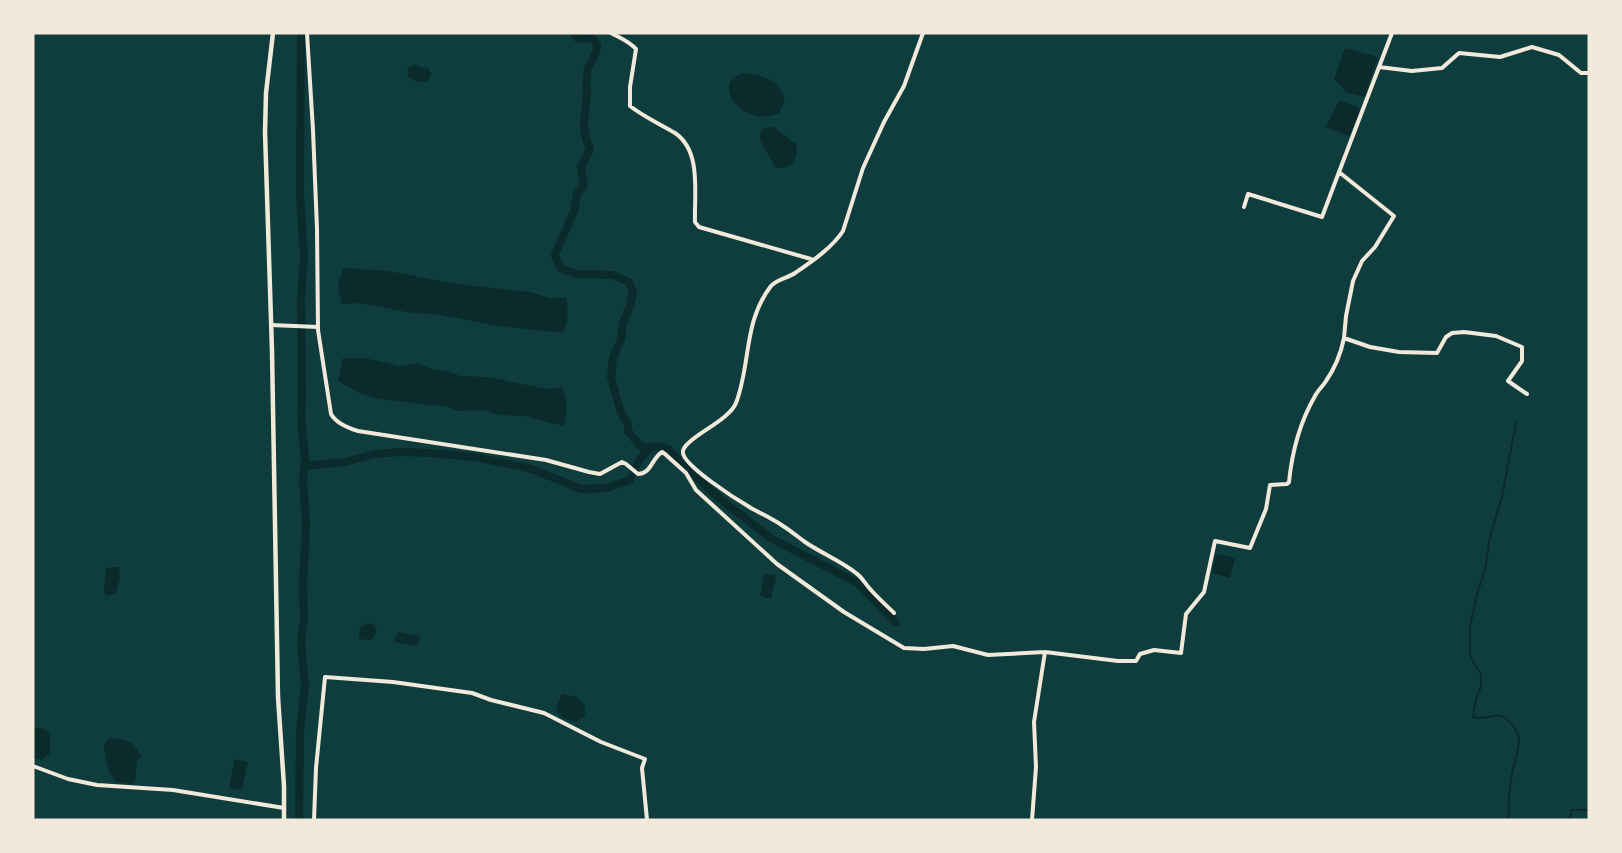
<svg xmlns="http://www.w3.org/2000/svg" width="1622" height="853" font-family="Figtree,sans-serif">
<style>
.water{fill:#0a2a2b}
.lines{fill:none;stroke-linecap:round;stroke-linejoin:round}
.stream{stroke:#0a2a2b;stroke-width:2}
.canal{stroke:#0a2a2b;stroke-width:8}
.minor{stroke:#f1e9da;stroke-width:4}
.tertiary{stroke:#f1e9da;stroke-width:4.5}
</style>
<rect width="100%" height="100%" fill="#0f3d3e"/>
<path class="water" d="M1345,48l33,9 -13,40 -18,-4 -13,-14z
M415,65l14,4 2,5 -3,7c-6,2 -15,0 -20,-4l-1,-5 2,-5z
M744,73c20,3 33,5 41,26l-6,14c-36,17 -71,-32 -35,-40z
M1339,100l19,7 2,4 -11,25 -23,-9z
M770,127l5,1 21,16c3,16 -6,27 -22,23 -3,-13 -15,-20 -14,-34l4,-5z
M343,268l46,3 61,12 80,9 19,6h17c3,13 2,23 -3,35l-64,-7 -64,-12 -23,-1 -52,-10 -18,1 -4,-18z
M343,358h21l36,8 16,-3 13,5 21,4 10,4 27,1 60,12 15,-2c6,13 5,25 2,39l-40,-10 -24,-1 -17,-5 -24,1 -12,-4 -68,-8 -18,-5 -23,-13z
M1216,554l19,4 -5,20 -18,-5z
M111,567h8l1,10 -4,17 -10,2 -2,-6 2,-21z
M764,574l11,1 1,3 -5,20h-6l-5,-3z
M366,623l8,1 3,6 -4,9 -4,1 -10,-1 1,-11z
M399,632l21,4 -3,10 -22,-4v-5z
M562,694c15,2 27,7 22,23l-8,5 -13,-4 -7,-7 2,-9z
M33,727l13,2 4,7v17l-8,7 -9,-2z
M109,738c18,0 25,4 33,20l-5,2 -2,22 -4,2 -15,-2c-9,-11 -11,-23 -12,-37z
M235,759l13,3 -6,28 -13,-2z"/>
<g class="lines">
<path class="stream" d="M1509,820c-1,-15 0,-32 3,-47 2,-10 7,-22 7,-32 0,-8 -7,-19 -14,-23 -9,-6 -21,3 -32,-1l3,-19 5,-11v-13l-8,-12 -3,-9v-26l7,-33 8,-24 5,-33 12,-41 14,-73
M1570,820l2,-10h17"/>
<path class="canal" d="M574,33l3,5 16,1c2,3 5,5 4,8 0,7 -7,15 -9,22 -2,8 -1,16 -1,24 -1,25 -8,31 3,56l-9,18 3,18 -7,9 -3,17 -19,44 5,13 17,6 36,1 16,7 4,11 -3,13 -7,17 -2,16 -8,19 -2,20 10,35 7,10v8l12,15 9,2 11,-2 8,3 22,23 34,30 48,37 86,44 38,40
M304,466l41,-4 30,-8 25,-2 31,1 43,4 58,12 49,20 26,-1 23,-8 8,-18 11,-14
M299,820l1,-88 5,-47 -4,-43 3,-23 -1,-35 3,-60 -3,-43 2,-22 -4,-42 1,-21 -1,-97 3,-43 -4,-60 1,-163"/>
<path class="minor" d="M307,33l6,97 4,99 1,101 13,84c5,9 17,14 27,17l188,29 43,12 11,2 22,-12 4,2 12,10c13,0 14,-16 24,-22l3,2 21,19 10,17 81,74 67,48 60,36 20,1 29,-3 35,9 57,-3 73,9h18l4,-7 14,-4 27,3 5,-39 18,-22 11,-51 35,7 16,-39 4,-24 17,-1 2,-2c3,-30 11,-60 26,-86 3,-6 8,-10 11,-15 9,-13 15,-28 18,-43
M611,33c9,5 18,8 25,16l-6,38v19c14,11 30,18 45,27 27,18 19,61 20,89l4,5 112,32
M1392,33l-53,139 55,44 -19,31 -13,14 -9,20 -7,35 -2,22 26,9 29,5 38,1 9,-16 6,-4 12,-1 32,4 26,11v14l-14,20 19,13
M1379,67l33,4 30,-3 17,-15 41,4 32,-10 27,8 22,18h8
M1244,207l4,-13 74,23 17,-45
M271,325l47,2
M894,613c-8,-8 -16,-15 -23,-23 -5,-5 -9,-13 -15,-17 -15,-12 -35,-20 -51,-31 -7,-5 -14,-11 -22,-16 -10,-7 -21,-12 -32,-18 -12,-7 -71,-44 -68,-57 2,-13 46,-30 53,-48 15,-39 7,-81 35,-117 6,-7 17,-8 24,-13 16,-11 37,-25 48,-42l20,-63 21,-46 20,-36 19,-53
M33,766l35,13 29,6 76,5 111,18
M314,820l2,-52 9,-91 68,5 79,11 19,7 53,13 57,29 44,17 -3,9 5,52
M1032,820l4,-53 -2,-45 11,-70"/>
<path class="tertiary" d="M273,33l-7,60 -1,39 7,219 6,346 6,89v34"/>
</g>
<rect width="1622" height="853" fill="none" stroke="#f1e9da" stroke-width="69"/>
</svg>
